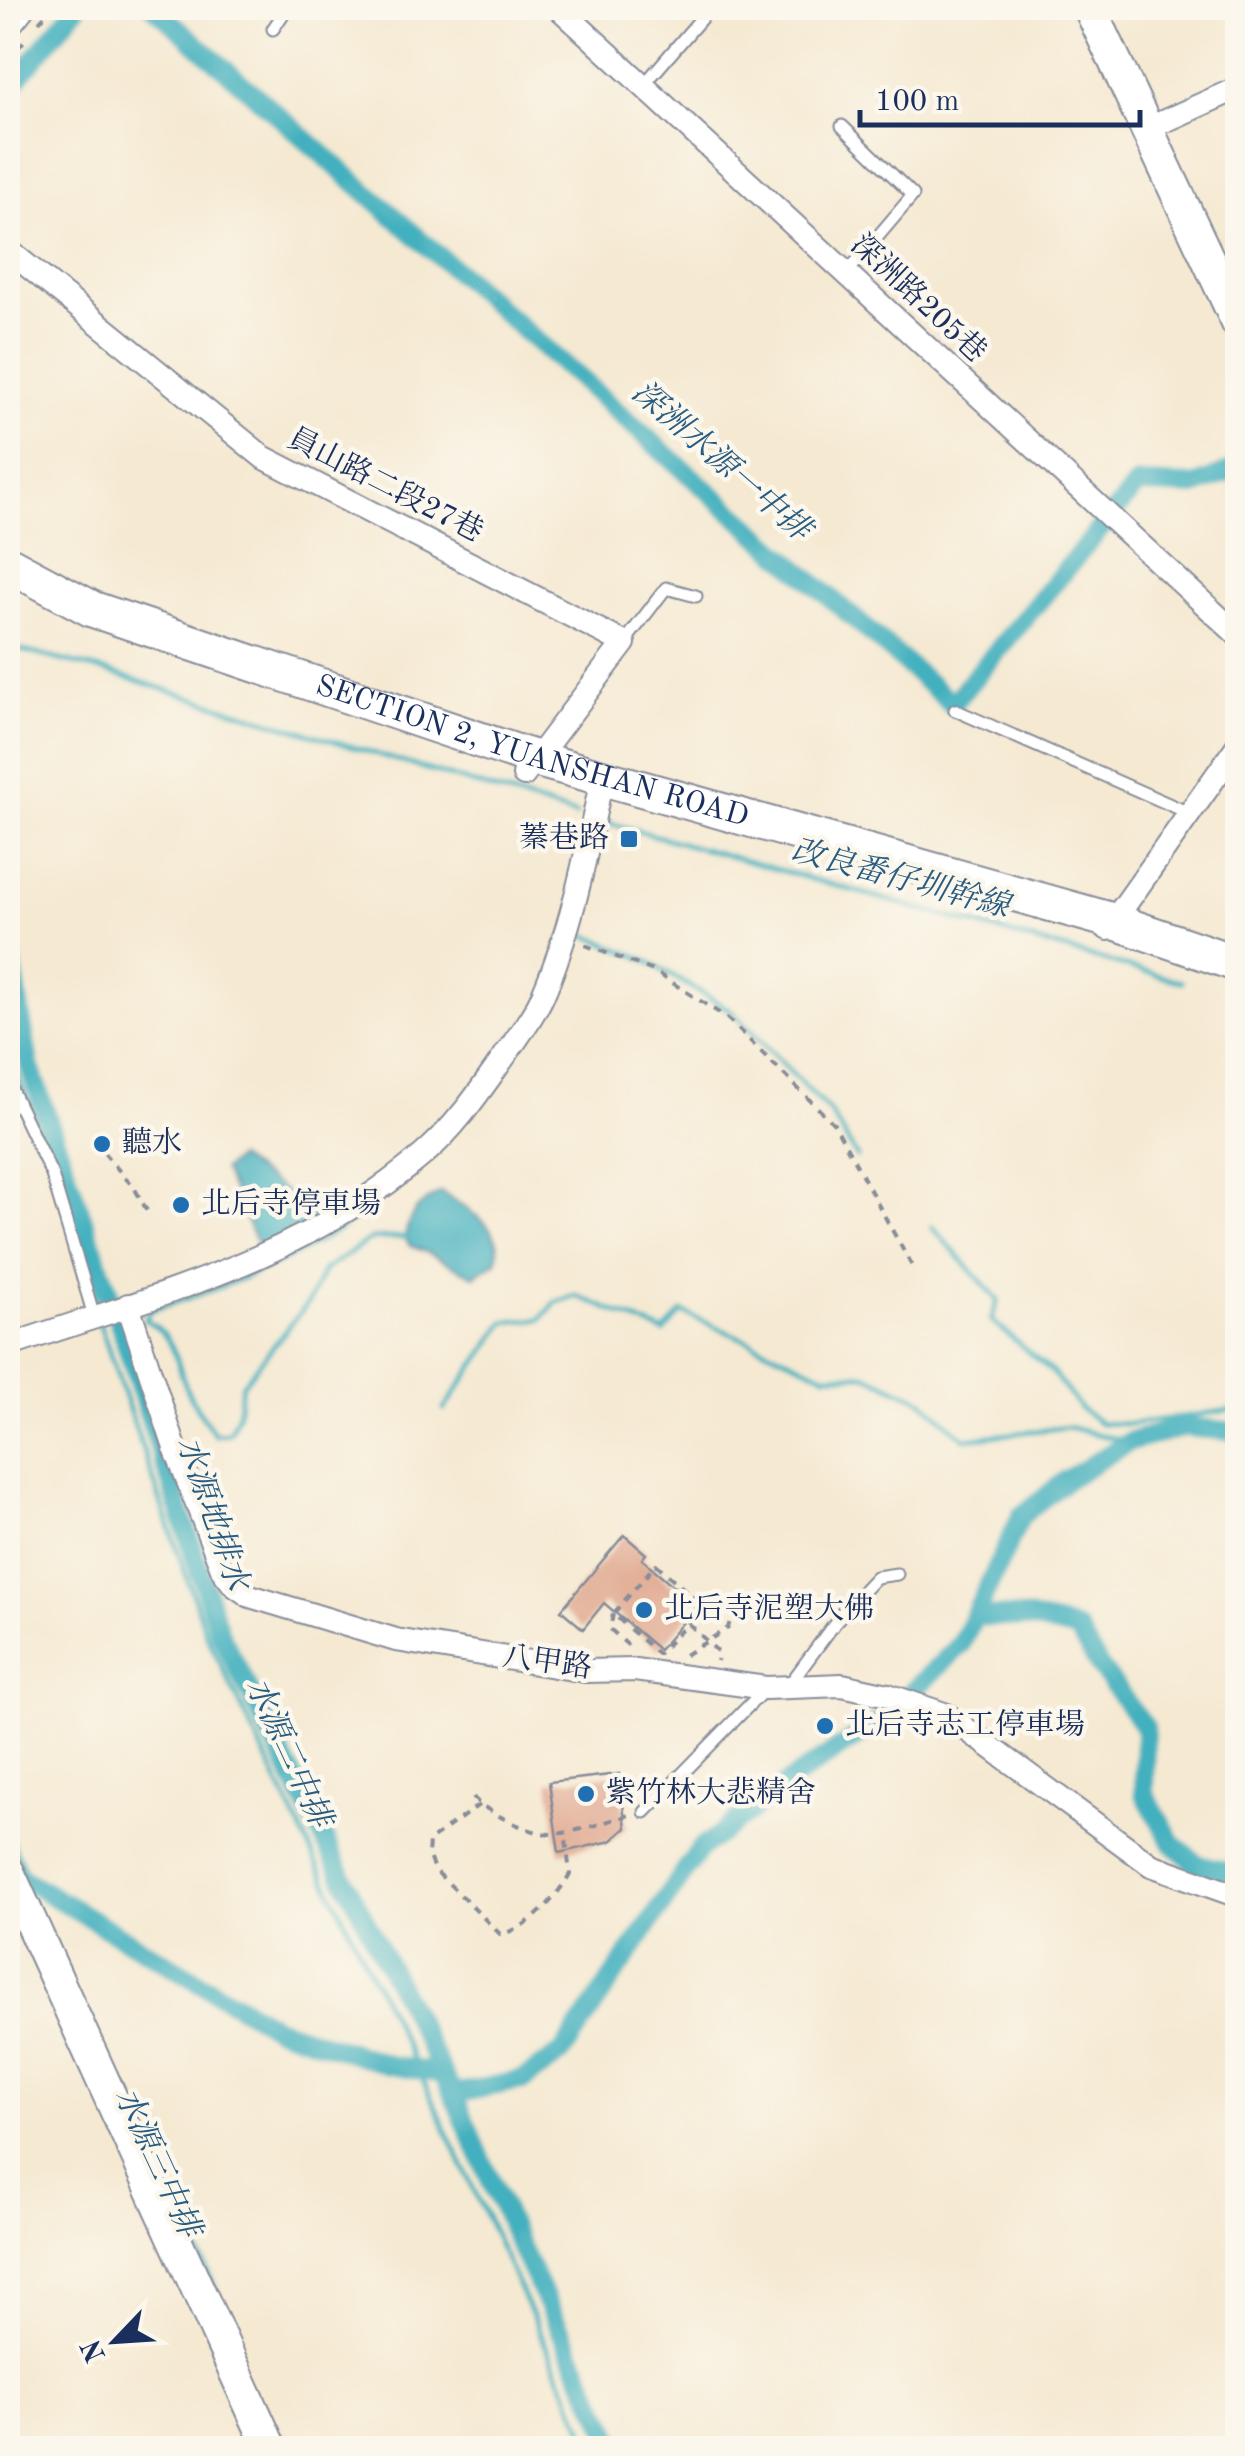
<svg xmlns="http://www.w3.org/2000/svg" width="1245" height="2456" font-family="'Old Standard TT','Noto Serif TC',serif">
<style>
.water{fill:#42b0be;stroke:#2e708e;stroke-width:2.5}
.lines{fill:none;stroke-linecap:round;stroke-linejoin:round}
.stream{stroke:#42b0be;stroke-width:5}
.canal{stroke:#42b0be;stroke-width:20}
.building{fill:#e2ae96}
.lane-casing{stroke:#888c98;stroke-width:15}
.street-casing{stroke:#888c98;stroke-width:26}
.secondary-casing{stroke:#888c98;stroke-width:36}
.primary-casing{stroke:#888c98;stroke-width:39}
.path{stroke:#888c98;stroke-width:4;stroke-dasharray:8 8;stroke-linecap:butt}
.lane{stroke:#fff;stroke-width:11}
.street{stroke:#fff;stroke-width:22}
.secondary{stroke:#fff;stroke-width:32}
.primary{stroke:#fff;stroke-width:35}
.poi-dot{fill:#1f6fb2;stroke:#fbf7ec;stroke-width:4}
.labels{text-anchor:middle;dominant-baseline:central;stroke-width:9;stroke-linejoin:round;paint-order:stroke}
.street-label{font-size:30px;fill:#1b2f5e;stroke:#fbf7ec}
.poi-label{font-size:30px;fill:#1b2f5e;stroke:#fbf7ec;text-anchor:start}
.water-label{font-size:32px;font-style:italic;fill:#295c80;stroke:#fbf7ec}
</style>
<rect width="100%" height="100%" fill="#fbf7ec"/>
<filter id="ink" filterUnits="userSpaceOnUse"><feTurbulence type="fractalNoise" baseFrequency=".01" numOctaves="2"/><feDisplacementMap in="SourceGraphic" scale="20" xChannelSelector="R" yChannelSelector="G"/><feConvolveMatrix kernelMatrix="1 2 1 2 8 2 1 2 1" color-interpolation-filters="sRGB"/></filter>
<filter id="wash" filterUnits="userSpaceOnUse"><feTurbulence type="fractalNoise" baseFrequency=".0048" numOctaves="4" result="noise"/><feDisplacementMap in="SourceGraphic" scale="40" xChannelSelector="R" yChannelSelector="G"/><feGaussianBlur stdDeviation="2.25" result="paint"/><feColorMatrix in="noise" values="0 0 0 0 0 0 0 0 0 0 0 0 0 0 0 0 0 1.4 0 .05"/><feComposite in="paint" operator="in"/></filter>
<g filter="url(#wash)">
<rect width="100%" height="100%" fill="#f5e9d2"/>
<path class="water" d="M237,1158l89,61 -48,22 -21,3 -34,-74z
M441,1192c24,17 67,36 55,70l-22,14c-25,-10 -37,-22 -64,-30l-5,-9c4,-25 15,-34 36,-45z"/>
<g class="lines">
<path class="stream" d="M164,8l787,685
M8,647l97,24 471,144
M606,822l576,160
M583,934l63,26 84,50 100,102 27,45
M8,1052l38,98
M369,1209c-65,48 -142,78 -218,101l-6,9c34,21 29,41 44,75 6,14 18,27 26,41l14,-2 9,-18 4,-30 66,-82 16,-33 47,-31 34,-2
M70,1217l25,68 3,26
M932,1227l66,73 -7,20 62,53 27,35 20,15 32,1 106,-15
M99,1322l108,314 231,476 155,336
M120,1325h1
M444,1409l61,-87 36,-3 15,-17 21,-6 87,36 18,-20 143,63h41l56,25 43,39 103,-12 61,15
M8,1834l28,61
M175,2200l39,85"/>
<path class="canal" d="M155,8l797,696 186,-220 57,2 43,-18
M8,90l68,-82
M8,941l21,124 91,260 99,306 234,463 70,-14 39,-27 137,-203 97,-73 89,-59 76,-74 60,-128 45,-36 63,-38 56,-15 53,5
M976,1616l51,2 50,12 22,36 46,61 -1,66 29,51 24,20 41,10
M8,1870l267,157 114,38 52,9
M453,2094l64,147 100,207"/>
</g>
<g id="blocks">
<path class="building" d="M624,1535l22,19 -4,5 55,47 -38,44 -55,-47 -21,26 -22,-19z
M619,1774l7,54 -15,13 -52,12 -10,-71z"/>
</g>
</g>
<g filter="url(#ink)">
<use href="#blocks" fill-opacity="0" stroke="#888c98" stroke-width="2.5"/>
<g class="lines">
<g class="lane-casing">
<path id="lane" d="M273,29l14,-21
M643,86l67,-78
M842,126l71,69 -67,79
M624,643l42,-55 30,8
M955,710l234,103
M8,1083l44,92 42,141
M790,1684l53,-72 33,-35 21,-3
M645,1812l121,-124"/>
</g>
<g class="street-casing">
<path id="street" d="M559,8l679,627
M1147,129l91,-41
M8,250l255,207 361,186 -100,132
M1108,929l130,-184
M128,1305l47,143 48,123 11,14 16,11 146,44 189,31 50,-1 131,18 76,-3 46,10 59,20 204,150 87,31
M8,1346c149,-51 293,-86 416,-192 29,-25 51,-56 73,-87 15,-22 34,-46 45,-70 30,-68 45,-147 60,-219
M1230,2448l8,-3"/>
</g>
<g class="secondary-casing">
<path id="secondary" d="M1090,8l148,315
M8,19l9,-11
M8,1872l262,576"/>
</g>
<g class="primary-casing">
<g id="primary">
<path id="s1" d="M8,564l84,45 444,150 577,162 125,43"/>
</g>
</g>
<path class="path" d="M39,22l13,-14
M8,60l16,-19
M585,945l69,26 73,47 107,106 79,144
M104,1153l31,36 15,27
M656,1564l48,43 -46,47 -45,-40z
M613,1614l-3,15 22,20
M689,1624l30,29 -2,8
M685,1655l43,-27 4,-15
M473,1797c10,14 60,38 78,37 26,-1 55,-13 79,-19
M479,1805l-50,36 -1,14 6,14 66,65c30,-5 55,-35 70,-60l-5,-43"/>
<use href="#lane" class="lane"/>
<use href="#street" class="street"/>
<use href="#secondary" class="secondary"/>
<use href="#primary" class="primary"/>
</g>
</g>
<g class="poi-dot">
<rect x="619" y="829" width="20" height="20" rx="5"/>
<circle cx="102" cy="1144" r="10"/>
<circle cx="181" cy="1205" r="10"/>
<circle cx="644" cy="1610" r="10"/>
<circle cx="825" cy="1726" r="10"/>
<circle cx="586" cy="1794" r="10"/>
</g>
<g class="labels">
<g class="street-label">
<text transform="translate(918 299) rotate(43)">深洲路205巷</text>
<text transform="translate(385 486) rotate(27)">員山路二段27巷</text>
<text stroke="none"><textPath href="#s1" startOffset="558">SECTION 2, YUANSHAN ROAD</textPath></text>
<text transform="translate(547 1663) rotate(8)">八甲路</text>
</g>
<g class="poi-label">
<text x="609" y="839" text-anchor="end">蓁巷路</text>
<text x="122" y="1144">聽水</text>
<text x="201" y="1205">北后寺停車場</text>
<text x="664" y="1610">北后寺泥塑大佛</text>
<text x="845" y="1726">北后寺志工停車場</text>
<text x="606" y="1794">紫竹林大悲精舍</text>
</g>
<g class="water-label">
<text transform="translate(720 462) rotate(41)">深洲水源一中排</text>
<text transform="translate(900 880) rotate(15)">改良番仔圳幹線</text>
<text transform="translate(211 1514) rotate(71)">水源地排水</text>
<text transform="translate(287 1753) rotate(65)">水源二中排</text>
<text transform="translate(156 2163) rotate(65)">水源三中排</text>
</g>
</g>
<rect width="1245" height="2456" fill="none" stroke="#fbf7ec" stroke-width="40"/>
<g transform="translate(115 2341) rotate(245)" stroke="#fbf7ec" stroke-width="8" paint-order="stroke">
<path d="M0-8L18 38L0 25L-18 38Z" fill="#1b2f5e"/>
<text y="-15" font-size="28" font-weight="bold" text-anchor="middle" fill="#1b2f5e">N</text>
</g>
<path d="M860 110v15h280v-15" fill="none" stroke="#1b2f5e" stroke-width="5"/>
<text x="875" y="110" font-size="30" fill="#1b2f5e" stroke="#fbf7ec" stroke-width="8" paint-order="stroke">100 m</text>
</svg>
